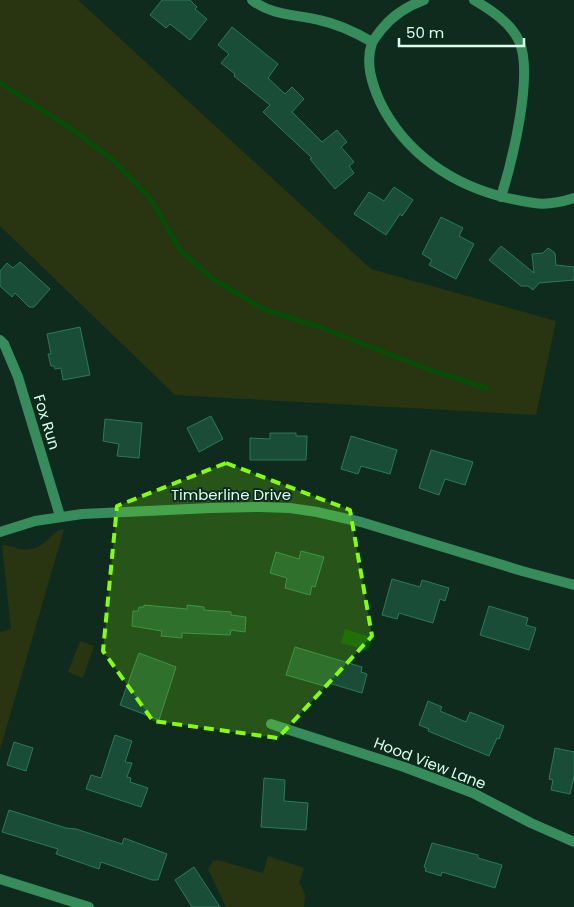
<svg xmlns="http://www.w3.org/2000/svg" width="574" height="907" font-family="Poppins,sans-serif">
<style>
.green{fill:#293511}
.water{fill:#074c08}
.lines{fill:none;stroke-linecap:round;stroke-linejoin:round}
.stream{stroke:#074c08;stroke-width:5}
.building{fill:#194d38;stroke:#2a7b59}
.minor{stroke:#368d5b;stroke-width:10}
.marked{fill:#86ff05;fill-opacity:0.2;stroke:#86ff05;stroke-width:4;stroke-dasharray:10 6;stroke-linejoin:round}
.labels{text-anchor:middle;dominant-baseline:central;stroke-width:4;stroke-linejoin:round;paint-order:stroke}
.street-label{font-size:15px;fill:#d9ffec;stroke:#0f2b1e}
</style>
<rect width="100%" height="100%" fill="#0f2b1e"/>
<path class="green" d="M0,0h78l293,269 185,52 -20,94 -361,-20 -175,-169z
M64,529l-64,221v-118l11,-3 -9,-84c10,0 18,6 28,4 18,-2 20,-18 34,-20z
M80,641l14,5 -11,32 -15,-6z
M268,856l36,12 -5,16 2,1 4,10 -1,12h-78l-18,-38 5,-8 5,-1 45,13z"/>
<path class="water" d="M345,629l28,9 -5,13 -27,-8z"/>
<g class="lines">
<path class="stream" d="M0,83l76,49 38,29 37,38 29,51 33,29 50,30 59,19 105,41 59,19"/>
</g>
<path class="building" d="M162,0h28l7,7 -2,2 12,10 -17,21 -20,-16 -4,4 -16,-13z
M232,27l46,37 -10,14 17,16 7,-7 12,12 -12,13 30,30 15,-12 10,12 -6,5 13,15 -5,4 5,7 -19,16 -25,-30 2,-1 -49,-46 7,-7 -36,-29 1,-2 -14,-11 8,-9 -11,-9z
M394,187l19,13 -11,16 -2,-2 -14,21 -32,-21 15,-22 15,9z
M441,217l22,11 -4,8 15,8 -18,35 -27,-14 3,-5 -10,-6z
M501,246l33,27 -2,-19 11,-1 5,-5 7,5 1,12 18,2v13l-35,3 -6,7 -5,-4h-7l-32,-26z
M20,262l30,27 -16,18h-5l-14,-14 -3,4 -12,-11v-15l7,-8 6,5z
M80,327l10,48 -27,5 -2,-12 -6,1 -1,-3h-3l-3,-12h3l-4,-20z
M211,416l12,23 -24,13 -12,-24z
M105,419l37,4 -3,35 -22,-2 2,-12 -16,-3z
M270,433h26v3h11l-1,24h-56v-22l20,1z
M351,436l46,14 -7,24 -29,-8 -3,8 -17,-5z
M431,450l42,12 -8,23 -20,-6 -6,16 -20,-7z
M301,551l23,6 -9,30 -3,-1 -2,9 -25,-7 2,-10 -17,-5 6,-21 23,7z
M392,579l28,8 2,-7 27,8 -4,13 -5,-2 -7,24 -34,-10 -2,6 -15,-4z
M144,605l43,4v-4l17,2v3l27,2v3l15,2 -1,15 -14,-2 -1,5 -48,-2v5l-21,-2 1,-5 -30,-5 1,-15h5l1,-4h5z
M489,606l39,12 -2,7 10,3 -7,22 -49,-15z
M295,647l67,20 -1,5 6,2 -5,19 -33,-10 -1,4 -42,-12z
M139,653l37,14 -17,53 -39,-15z
M428,701l14,6 -2,4 26,11 4,-10 34,14 -5,13 -2,-1 -8,18 -61,-25 1,-2 -10,-4z
M115,735l17,6 -7,21 7,1 -5,14 4,1 -1,4 18,6 -7,19 -55,-18 5,-14 10,3z
M14,742l19,6 -7,23 -19,-6z
M555,748l19,4v25l-4,17 -19,-4 2,-10 -4,-1z
M264,778l21,2 -1,21 24,2 -2,27 -45,-3z
M9,810l57,18 10,1 46,15 2,-6 43,16 -9,26h-6l-51,-18 -2,7 -43,-15 2,-5 -56,-17z
M432,843l46,12v3l24,7 -7,23 -53,-16 -1,4 -16,-5 1,-3 -2,-1z
M194,867l26,40h-28l-17,-27z"/>
<g class="lines">
<path class="minor" d="M252,0c20,16 43,14 67,20 19,4 36,12 53,22
M424,0c-17,6 -32,16 -43,30 -3,4 -7,9 -9,13 -7,20 0,41 8,59 25,51 72,83 127,96 28,6 39,9 67,0
M474,0c17,10 37,23 45,41 15,33 -7,121 -18,156
M0,340l4,4 14,33 42,139
M0,532l35,-11 47,-7 129,-6 49,-1 30,1 27,4 44,10 161,49 52,14
M271,724l133,43 69,26 58,30 43,19
M0,879l89,28"/>
</g>
<path class="marked" d="M226,463l124,47 22,126 -94,102 -125,-17 -50,-70 14,-145z"/>
<g class="labels">
<g class="street-label">
<text transform="translate(47 422) rotate(73)">Fox Run</text>
<text x="231" y="494">Timberline Drive</text>
<text transform="translate(430 763) rotate(21)">Hood View Lane</text>
</g>
</g>
<path d="M399 38v8h125v-8" fill="none" stroke="#d9ffec" stroke-width="2.5"/>
<text x="406" y="38" font-size="15" fill="#d9ffec" stroke="#0f2b1e" stroke-width="4" paint-order="stroke">50 m</text>
</svg>
